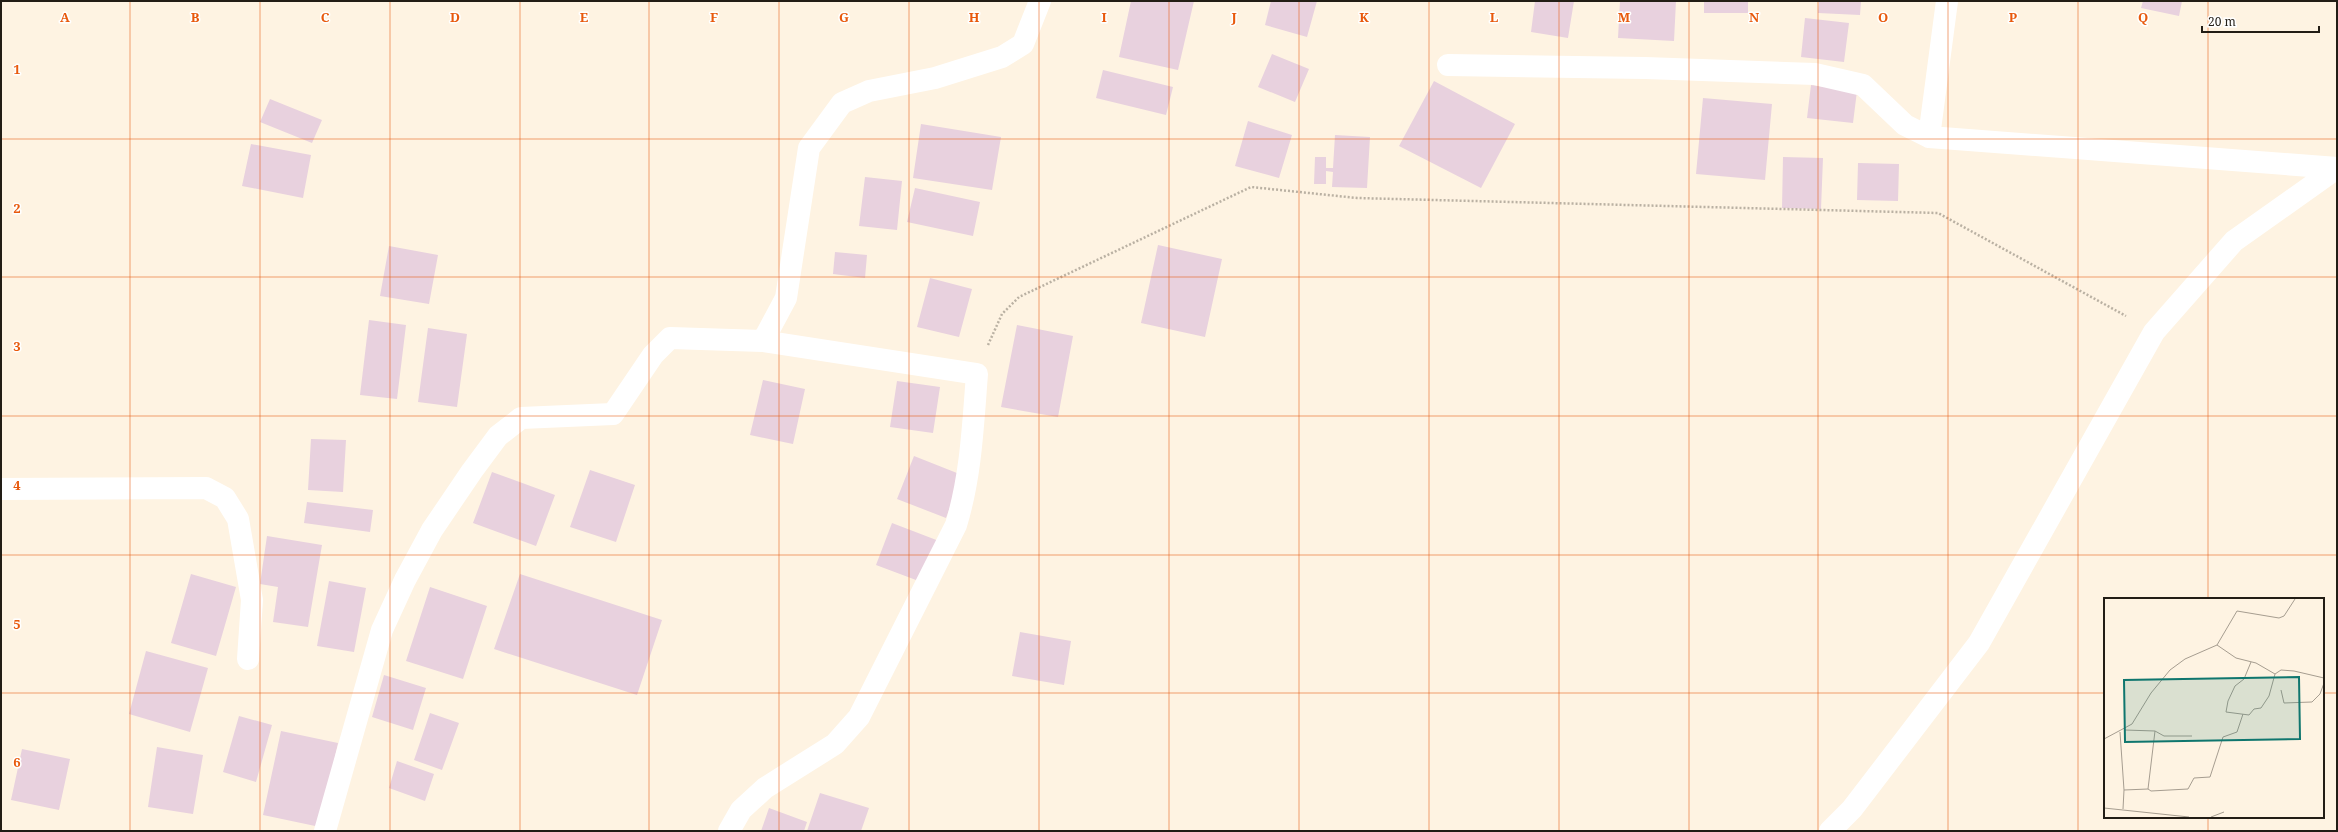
<svg xmlns="http://www.w3.org/2000/svg" width="2338" height="832" font-family="'Noto Serif',serif">
<style>
.building{fill:#e8d1de}
.lines{fill:none;stroke-linecap:round;stroke-linejoin:round}
.path{stroke:#bab1a3;stroke-width:2.5;stroke-dasharray:2 2;stroke-linecap:butt}
.minor{stroke:#fff;stroke-width:22}
.grid{fill:none;stroke:#e8590c;stroke-width:1;stroke-opacity:0.55}
.inset-road{fill:none;stroke:#a69d90;stroke-width:1}
.view{fill:#0f766e;fill-opacity:0.15;stroke:#0f766e;stroke-width:2}
.inset-edge{fill:none;stroke:#221d15;stroke-width:2}
.grid-label{font-size:13px;text-anchor:middle;font-weight:bold;fill:#e8590c;stroke:#fff;stroke-width:3;stroke-linejoin:round;paint-order:stroke}
</style>
<rect width="100%" height="100%" fill="#fef3e2"/>
<path class="building" d="M1131,1h63l-16,69 -59,-13z
M1271,1h46l-10,36 -42,-12z
M1535,1h39l-6,37 -37,-6z
M1620,1h56l-2,40 -56,-3z
M1704,1h44v12h-44z
M1819,1h42l-1,14 -42,-2z
M2143,1h39l-3,15 -38,-8z
M1805,18l44,5 -5,39 -43,-5z
M1272,54l37,15 -14,33 -37,-15z
M1103,70l70,17 -7,28 -70,-17z
M1434,81l81,43 -34,64 -82,-42z
M1811,85l46,6 -4,32 -46,-5z
M1703,98l69,6 -7,76 -69,-6z
M270,99l52,21 -10,23 -52,-21z
M1248,121l44,14 -13,43 -44,-12z
M921,124l80,13 -9,53 -79,-12z
M1335,135l35,2 -3,51 -35,-1 1,-15 -7,-1v13h-12l1,-27h11v11h7z
M251,144l60,11 -8,43 -61,-12z
M1783,157l40,1 -2,51 -39,-1z
M1858,163l41,1 -1,37 -41,-1z
M865,177l37,4 -5,49 -38,-4z
M915,188l65,14 -7,34 -66,-14z
M1158,245l64,14 -17,78 -64,-14z
M389,246l49,9 -9,49 -49,-8z
M835,252l32,3 -2,23 -32,-4z
M930,278l42,11 -13,48 -42,-10z
M369,320l37,5 -9,74 -37,-4z
M1017,325l56,11 -15,81 -57,-10z
M428,328l39,6 -10,73 -39,-5z
M763,380l42,9 -12,55 -43,-9z
M897,381l43,6 -7,46 -43,-6z
M311,439l35,1 -3,52 -35,-2z
M914,456l48,19 -16,43 -49,-19z
M590,470l45,15 -19,57 -46,-15z
M492,472l63,23 -19,51 -63,-23z
M307,502l66,8 -3,22 -66,-9z
M892,523l47,18 -15,42 -48,-18z
M267,536l55,9 -14,82 -35,-5 5,-35 -18,-3z
M191,574l45,13 -20,69 -45,-13z
M520,574l142,46 -25,75 -143,-46z
M329,581l37,7 -12,64 -37,-6z
M430,587l57,19 -24,73 -57,-18z
M1020,632l51,9 -7,44 -52,-9z
M146,651l62,17 -18,64 -61,-18z
M384,675l42,13 -13,42 -41,-13z
M430,713l29,10 -17,47 -28,-10z
M239,716l33,9 -16,57 -33,-10z
M281,731l57,12 -18,84 -57,-12z
M157,747l46,8 -10,59 -45,-7z
M22,749l48,10 -11,51 -48,-10z
M397,761l37,13 -9,27 -36,-13z
M820,793l49,15 -8,23h-54z
M769,808l38,14 -3,9h-43z"/>
<g class="lines">
<path class="path" d="M988,345l14,-31 17,-17 232,-110 106,11 581,15 188,103"/>
<path class="minor" d="M1448,65l197,3 170,6 48,11 42,40 24,12 408,31
M1929,137l18,-136
M763,341l23,-43 23,-150 33,-45 27,-12 66,-13 67,-21 21,-13 17,-43
M1,489l205,-1 19,10 13,21 14,81 -4,59
M325,831l57,-201 23,-50 27,-50 40,-59 26,-35 23,-18 92,-4 40,-59 17,-17 93,3 214,33c-4,51 -6,102 -21,151l-97,192 -24,27 -70,44 -24,22 -12,21
M1830,831l22,-22 127,-166 175,-311 80,-91 103,-73"/>
</g>
<path class="grid" d="M130,1v830M260,1v830M390,1v830M520,1v830M649,1v830M779,1v830M909,1v830M1039,1v830M1169,1v830M1299,1v830M1429,1v830M1559,1v830M1689,1v830M1818,1v830M1948,1v830M2078,1v830M2208,1v598M1,139h2336M1,277h2336M1,416h2336M1,555h2336M1,693h2104M2323,693h14M2208,817v14"/>
<g transform="translate(2104 598)">
<rect width="220" height="220" fill="#fef3e2"/>
<path class="inset-road" d="M113,47l19,13 20,5 19,11 6,-4 13,1 30,7M147,64l-7,17 -9,7 -7,15 -2,11 23,3 5,-6 7,-1 8,-12 6,-22M177,92l3,13 28,-1 8,-8 4,-11M21,132l30,1 9,5h28M51,133l-7,58 3,2 37,-2 6,-11 16,-1 13,-40 14,-5 6,-18M16,134l4,58M0,141l28,-15 19,-31 19,-23 15,-11 32,-14 20,-34 42,7 5,-2 11,-17M0,210l85,9M19,211l1,-19 24,-1M107,219l13,-5"/>
<path class="view" d="M195,79l1,62 -175,3 -1,-62z"/>
<rect width="220" height="220" class="inset-edge"/>
</g>
<g class="grid-label">
<text x="65" y="22">A</text>
<text x="195" y="22">B</text>
<text x="325" y="22">C</text>
<text x="455" y="22">D</text>
<text x="584" y="22">E</text>
<text x="714" y="22">F</text>
<text x="844" y="22">G</text>
<text x="974" y="22">H</text>
<text x="1104" y="22">I</text>
<text x="1234" y="22">J</text>
<text x="1364" y="22">K</text>
<text x="1494" y="22">L</text>
<text x="1624" y="22">M</text>
<text x="1754" y="22">N</text>
<text x="1883" y="22">O</text>
<text x="2013" y="22">P</text>
<text x="2143" y="22">Q</text>
<text x="17" y="74">1</text>
<text x="17" y="213">2</text>
<text x="17" y="351">3</text>
<text x="17" y="490">4</text>
<text x="17" y="629">5</text>
<text x="17" y="767">6</text>
</g>
<rect width="2338" height="832" fill="none" stroke="#221d15" stroke-width="4"/>
<path d="M2202 26v6h117v-6" fill="none" stroke="#221d15" stroke-width="2"/>
<text x="2208" y="26" font-size="12" fill="#221d15" stroke="#ffffff" stroke-width="3" paint-order="stroke">20 m</text>
</svg>
